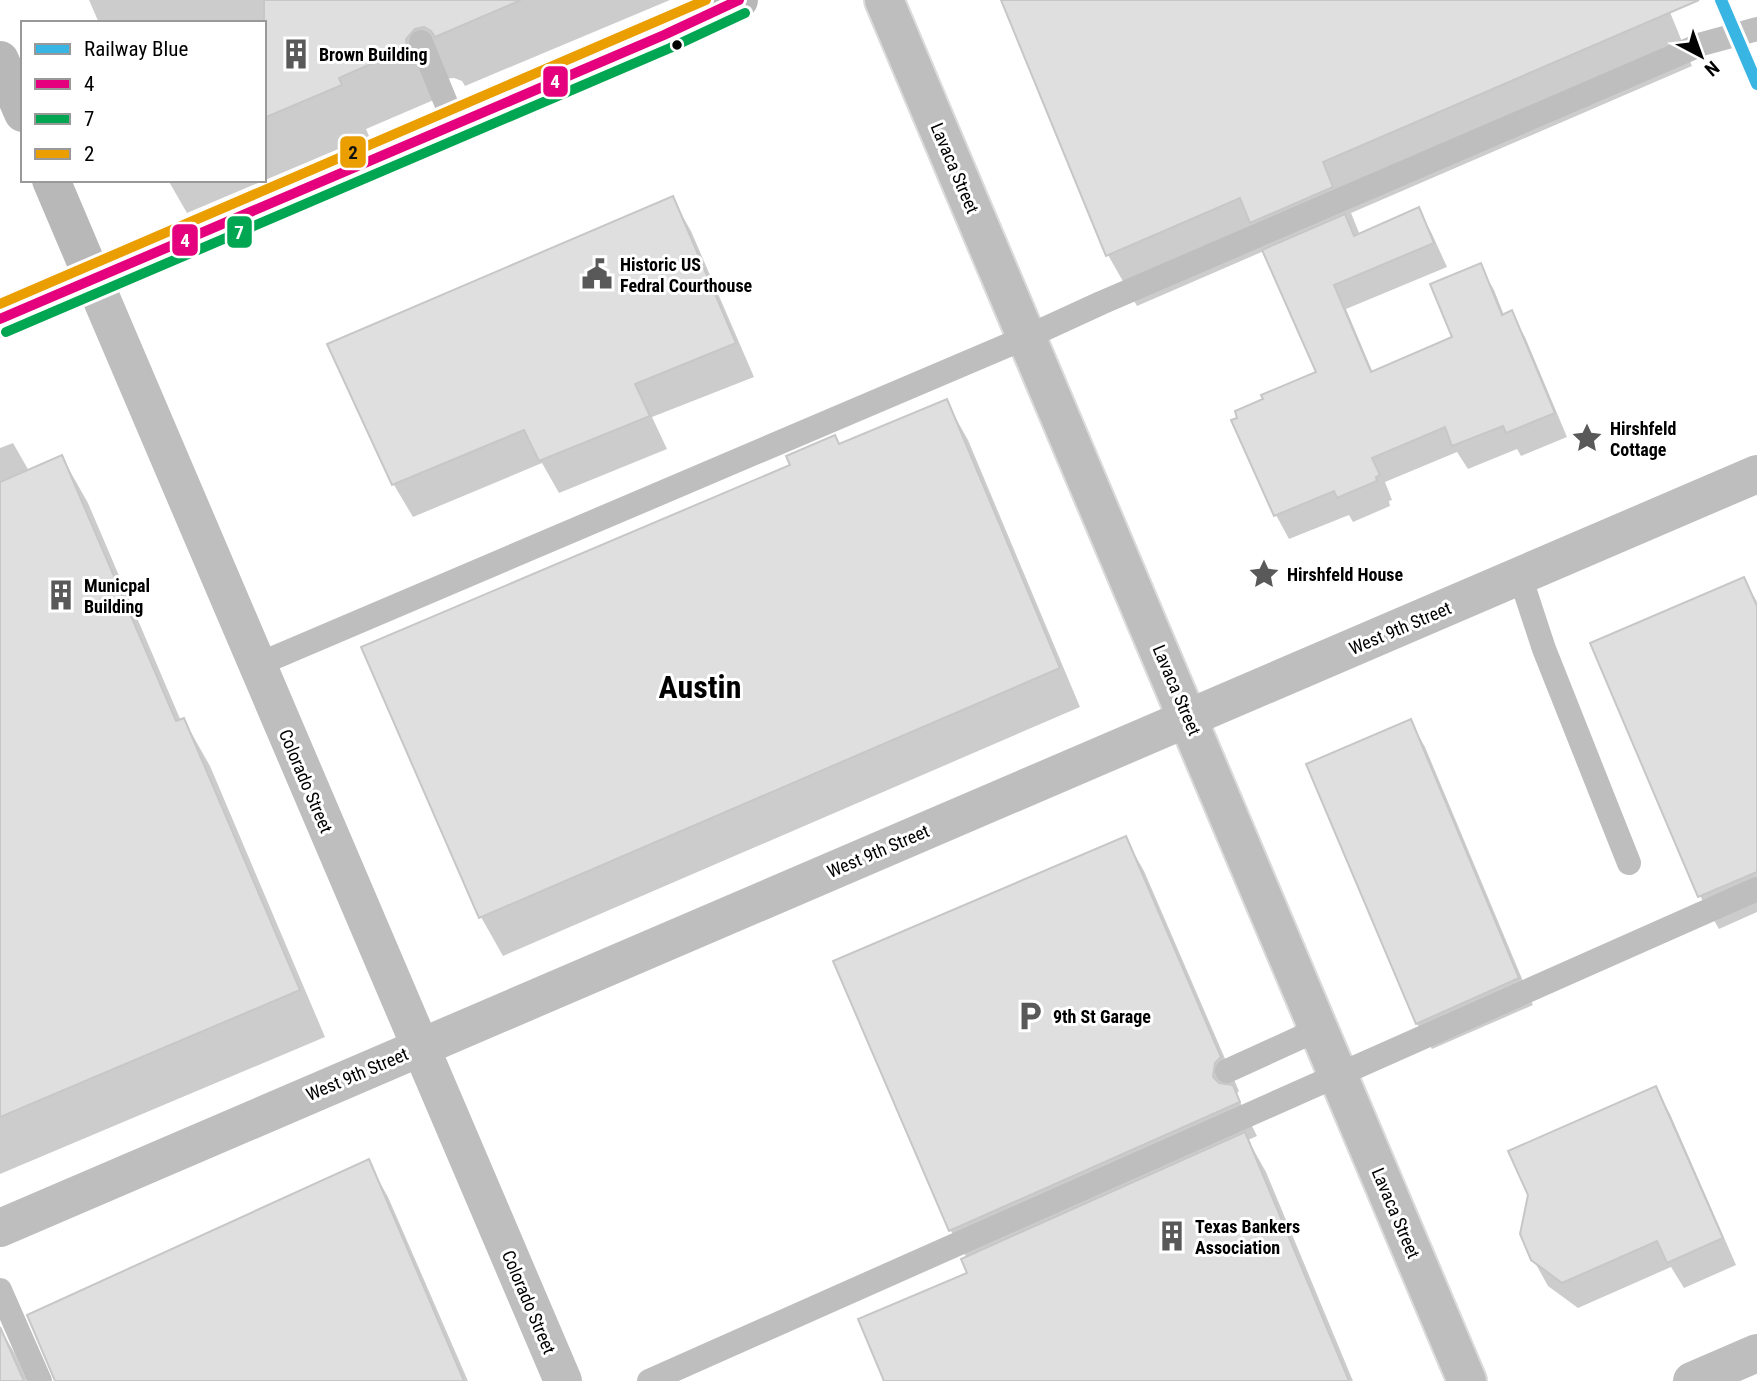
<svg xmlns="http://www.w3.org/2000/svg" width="1757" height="1381" font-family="'Roboto Condensed',sans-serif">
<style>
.shadow{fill:#0003}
.building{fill:#dfdfdf;stroke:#c7c7c7;stroke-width:2}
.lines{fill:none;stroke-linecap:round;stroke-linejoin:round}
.primary-casing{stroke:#dbdbdb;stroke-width:42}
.service{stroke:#bebebe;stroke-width:24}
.minor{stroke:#bebebe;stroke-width:38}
.secondary{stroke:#b8b8b8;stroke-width:38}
.primary{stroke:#bebebe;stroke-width:38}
.bus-1-casing{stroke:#fff;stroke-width:16}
.bus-2-casing{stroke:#fff;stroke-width:16}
.bus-3-casing{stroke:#fff;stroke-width:16}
.bus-1{stroke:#e5007d;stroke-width:10}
.bus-2{stroke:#00a651;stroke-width:10}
.bus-3{stroke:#eb9e00;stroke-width:10}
.rail-1-casing{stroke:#fff;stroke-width:18}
.rail-1{stroke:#38b5e3;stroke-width:12}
.bus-dot{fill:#000;stroke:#fff;stroke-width:2.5}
.labels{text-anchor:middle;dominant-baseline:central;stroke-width:6;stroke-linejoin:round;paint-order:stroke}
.poi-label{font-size:18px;font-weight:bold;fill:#000;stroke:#fff;text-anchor:start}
.street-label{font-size:18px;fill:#000;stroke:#fff}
.town-label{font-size:32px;font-weight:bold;fill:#000;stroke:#fff}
.line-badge{stroke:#fff;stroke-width:2.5}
.badge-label{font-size:19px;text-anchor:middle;font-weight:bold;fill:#fff}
.pale-badge-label{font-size:19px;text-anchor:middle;font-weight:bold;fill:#111}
</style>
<rect width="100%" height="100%" fill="#fff"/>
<path class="shadow" d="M89,0h581l-205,86 -3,-5 -8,-3 -10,1 -8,20 -70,30 3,7 -182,77 -19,-33h96v-157h-165z
M1026,0h639l27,66 -341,147 9,22 59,-25 13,24 15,33 -101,42 27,64 81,-35 26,-72 14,24 10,25 7,-2 14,24 42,100 -46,19 -4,-7 -49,20 -11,-17 -72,30 7,18 -3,1 1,5 -37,16 -4,-7 -60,24 -13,-24 42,-142 -54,-122 -127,55 -29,-51z
M672,198l19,33 63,146 -102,40 15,32 -108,44 -17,-30 -129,54 -19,-32 -65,-140z
M946,401l22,39 112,267 -577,249 -22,-39 -118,-269z
M13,443l16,28 33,-14 26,46 93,218 3,-1 26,46 115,271 -325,137v-726z
M1744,579l13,23v310l-38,17 -19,-33z
M1410,721l15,26 108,258 -101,44 -15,-25 -108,-259z
M1125,838l19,33 95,220 -3,3 21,42 -9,4 18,32 87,209h-471l88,-107 -3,-16 -16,-27 -115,-269z
M1655,1088l15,26 66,151 -52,23 -13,-21 -93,41 -30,-22 -15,-27z
M368,1162l20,35 80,184h-413l1,-6z
M0,1328l15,26 12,27h-27z"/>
<path class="building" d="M264,0h257l-86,37 -4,-6 -7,-4 -9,2 -9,10 1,9 -68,30 3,7 -78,33z
M1001,0h698l-376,162 10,25 -83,36 -10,-25 -134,58z
M673,196l63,147 -101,41 15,32 -111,45 -15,-31 -132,55 -65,-141z
M1419,207l15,36 -100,42 37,87 81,-35 -22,-53 51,-21 21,52 10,-5 43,103 -49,20 -3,-7 -51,20 -7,-19 -73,31 8,17 -4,2 1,4 -40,17 -3,-7 -60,25 -43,-96 6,-2 -2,-7 28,-12 -2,-4 55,-23 -54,-122 83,-36 9,22z
M947,399l113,269 -581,250 -118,-271 429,-182 -4,-9 49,-21 4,9z
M62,455l114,266 8,-3 116,272 -300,127v-635z
M1744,577l13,29v266l-59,25 -108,-254z
M1411,719l108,259 -103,46 -110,-260z
M1126,836l95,221 -6,6 -2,14 6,6 14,2 7,17 -291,129 -116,-270z
M1656,1086l67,152 -56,25 -10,-22 -95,42 -31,-23 -11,-26 8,-39 -20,-44z
M1245,1132l104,249h-465l-26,-62 109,-46 -6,-14z
M369,1159l95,222h-409l-28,-66z
M0,1327l24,54h-24z"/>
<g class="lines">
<g class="primary-casing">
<path id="primary" d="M884,0l583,1381"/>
</g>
<path class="service" d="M421,42l34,83
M1520,576l24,73 85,214
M257,665l770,-328 74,-34 601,-259 55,-15
M1227,1071l92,-42
M0,1290l40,91
M649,1381l1108,-492"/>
<path class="minor" d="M93,279l470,1102
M0,1228l1757,-754
M1692,1381l65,-28"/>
<path class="secondary" d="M0,60l23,53
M51,180l42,99
M0,319l664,-284 75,-35"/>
<use href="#primary" class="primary"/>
<g class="bus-1-casing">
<path id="bus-1" d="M0,319l664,-284 75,-35"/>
</g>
<g class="bus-2-casing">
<path id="bus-2" d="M6,332l664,-284 75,-35"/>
</g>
<g class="bus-3-casing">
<path id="bus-3" d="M0,304l706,-304"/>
</g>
<use href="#bus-1" class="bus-1"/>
<use href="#bus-2" class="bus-2"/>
<use href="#bus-3" class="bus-3"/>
<g class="rail-1-casing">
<path id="rail-1" d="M1721,0l36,84"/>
</g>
<use href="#rail-1" class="rail-1"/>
</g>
<defs>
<g id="building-bare" transform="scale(2.415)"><path d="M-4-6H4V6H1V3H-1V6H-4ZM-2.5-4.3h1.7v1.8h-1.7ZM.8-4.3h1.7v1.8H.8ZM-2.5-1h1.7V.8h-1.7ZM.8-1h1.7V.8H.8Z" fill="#595959" stroke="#fff" stroke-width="2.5" paint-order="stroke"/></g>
<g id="civic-bare" transform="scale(2.415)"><path d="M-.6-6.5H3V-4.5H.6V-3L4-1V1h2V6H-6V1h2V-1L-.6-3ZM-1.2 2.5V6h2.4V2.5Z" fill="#595959" stroke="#fff" stroke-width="2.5" paint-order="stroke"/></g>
<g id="sight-bare" transform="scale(2.415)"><path d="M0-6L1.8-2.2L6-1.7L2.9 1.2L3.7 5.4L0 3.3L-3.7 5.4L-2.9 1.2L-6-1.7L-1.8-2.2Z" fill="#595959" stroke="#fff" stroke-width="2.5" paint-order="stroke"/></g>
<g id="parking-bare" transform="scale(2.415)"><path d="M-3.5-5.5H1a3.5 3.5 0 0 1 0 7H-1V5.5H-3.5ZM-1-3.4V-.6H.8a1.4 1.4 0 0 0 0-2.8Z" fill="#595959" stroke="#fff" stroke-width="2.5" paint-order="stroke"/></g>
</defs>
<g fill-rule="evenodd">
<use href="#building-bare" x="296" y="54"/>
<use href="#civic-bare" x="597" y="274"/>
<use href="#sight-bare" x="1587" y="438"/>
<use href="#sight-bare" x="1264" y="574"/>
<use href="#building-bare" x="61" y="595"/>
<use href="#parking-bare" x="1030" y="1016"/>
<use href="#building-bare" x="1172" y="1236"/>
</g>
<circle class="bus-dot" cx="677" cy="45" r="6"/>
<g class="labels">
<g class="poi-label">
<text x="319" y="54">Brown Building</text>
<text x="620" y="264">Historic US<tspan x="620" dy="21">Fedral Courthouse</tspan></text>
<text x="1610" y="428">Hirshfeld<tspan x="1610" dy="21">Cottage</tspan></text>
<text x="1287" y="574">Hirshfeld House</text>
<text x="84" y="585">Municpal<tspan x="84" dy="21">Building</tspan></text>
<text x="1053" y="1016">9th St Garage</text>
<text x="1195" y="1226">Texas Bankers<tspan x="1195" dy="21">Association</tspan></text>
</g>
<g class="street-label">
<text transform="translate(955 168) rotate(67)">Lavaca Street</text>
<text transform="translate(1400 628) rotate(-23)">West 9th Street</text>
<text transform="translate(1177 690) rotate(67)">Lavaca Street</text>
<text transform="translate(306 781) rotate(67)">Colorado Street</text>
<text transform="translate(878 851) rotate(-23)">West 9th Street</text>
<text transform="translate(357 1074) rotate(-23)">West 9th Street</text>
<text transform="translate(1396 1213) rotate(67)">Lavaca Street</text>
<text transform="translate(529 1302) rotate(67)">Colorado Street</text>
</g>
<g class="town-label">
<text x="700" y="687">Austin</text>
</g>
</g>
<g class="line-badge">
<rect x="542" y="65" width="27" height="33" rx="7" fill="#e5007d"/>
<rect x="339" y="135" width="28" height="34" rx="7" fill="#eb9e00"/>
<rect x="226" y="215" width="27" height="34" rx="7" fill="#00a651"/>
<rect x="171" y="223" width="28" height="34" rx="7" fill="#e5007d"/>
</g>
<g class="badge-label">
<text x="555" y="88">4</text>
<text x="239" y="239">7</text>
<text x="185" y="247">4</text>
</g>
<g class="pale-badge-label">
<text x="353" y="159">2</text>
</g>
<rect x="21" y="21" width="245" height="161" fill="#ffffff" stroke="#999999" stroke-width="2"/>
<rect x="35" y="44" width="35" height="10" fill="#38b5e3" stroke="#999999" stroke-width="2"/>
<text x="84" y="56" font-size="21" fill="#000000">Railway Blue</text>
<rect x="35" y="79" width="35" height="10" fill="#e5007d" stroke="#999999" stroke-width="2"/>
<text x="84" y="91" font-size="21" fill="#000000">4</text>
<rect x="35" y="114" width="35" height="10" fill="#00a651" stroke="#999999" stroke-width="2"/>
<text x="84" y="126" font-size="21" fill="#000000">7</text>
<rect x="35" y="149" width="35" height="10" fill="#eb9e00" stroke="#999999" stroke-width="2"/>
<text x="84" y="161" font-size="21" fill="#000000">2</text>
<g transform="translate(1701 56) rotate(139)" stroke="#ffffff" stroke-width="5" paint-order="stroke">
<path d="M0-5L12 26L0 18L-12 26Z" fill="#000000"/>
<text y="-10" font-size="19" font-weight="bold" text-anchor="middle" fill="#000000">N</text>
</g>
</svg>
